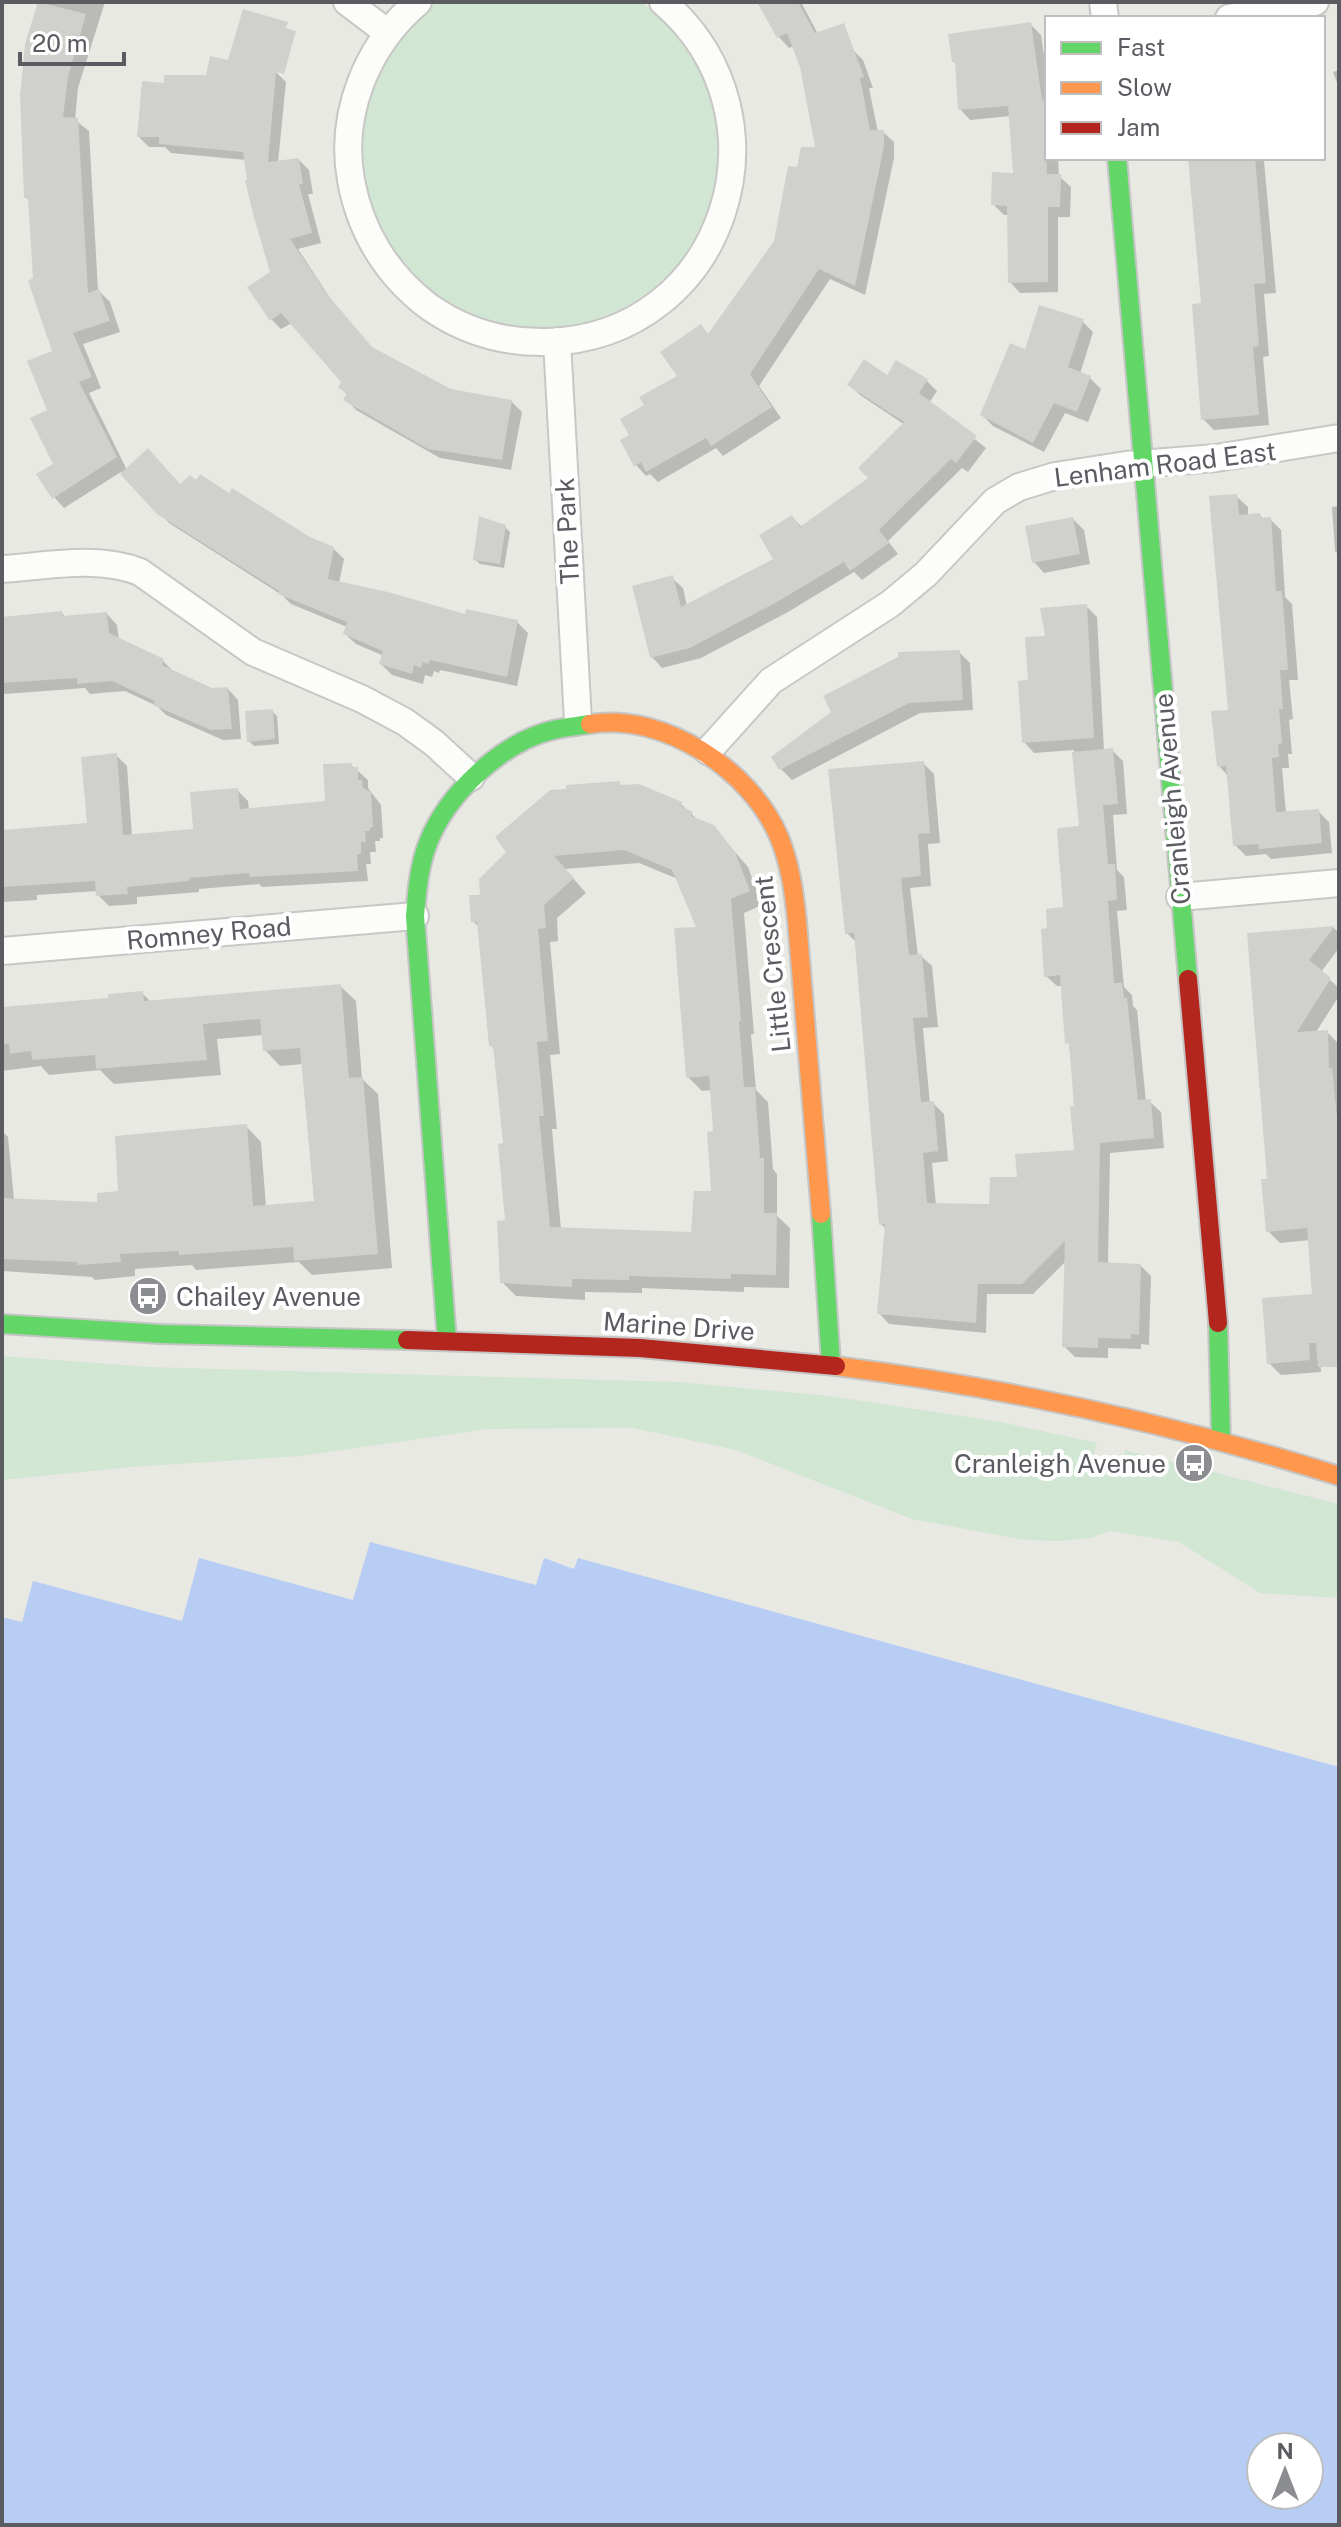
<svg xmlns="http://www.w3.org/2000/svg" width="1341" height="2527" font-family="'Public Sans',sans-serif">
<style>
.green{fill:#d2e6d4}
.water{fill:#b8cdf4;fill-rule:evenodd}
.shadow{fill:#0003;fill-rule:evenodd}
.building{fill:#d0d0cd;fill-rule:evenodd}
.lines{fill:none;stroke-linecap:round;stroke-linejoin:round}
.street-casing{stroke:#c7c7c6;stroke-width:30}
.fast-casing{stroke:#c5c5c5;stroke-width:22}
.slow-casing{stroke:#c5c5c5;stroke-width:22}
.jam-casing{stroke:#c5c5c5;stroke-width:22}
.street{stroke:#fcfcfb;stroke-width:26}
.fast{stroke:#63d668;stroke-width:18}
.slow{stroke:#ff974d;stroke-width:18}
.jam{stroke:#b3261e;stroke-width:18}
.labels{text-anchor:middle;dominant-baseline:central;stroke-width:8;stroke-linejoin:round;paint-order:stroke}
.street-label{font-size:26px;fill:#5a5c62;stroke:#fff}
.poi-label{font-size:26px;fill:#5a5c62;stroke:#fff;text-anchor:start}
</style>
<rect width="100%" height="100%" fill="#e9e9e4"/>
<path class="green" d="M437,2h205c17,15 34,29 47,47 16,23 25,51 29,79 20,165 -173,262 -298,157 -25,-21 -36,-46 -49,-75 -3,-7 -7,-15 -9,-22 -1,-8 0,-17 -1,-25 0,-13 -3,-29 -1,-42 3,-14 15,-50 23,-62 11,-18 37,-46 54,-57z
M2,1356l149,11 528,15 151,14 171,26 96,21 -5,17 27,8 6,-18 214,54v94l-79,-5 -81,-51 -69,-11 -19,7 -31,3 -37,-1 -111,-21 -176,-69 -103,-22 -145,1 -187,27 -169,11 -130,13z"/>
<path class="water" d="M370,1542l166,43 8,-27 30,11 4,-11 761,209v758h-1337v-908l20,5 11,-41 149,40 17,-63 154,42zM1261,2447h48v48h-48z"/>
<path class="shadow" d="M44,2h61l-27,86 -3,32 14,11 9,159 12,12 10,30 -37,12 18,44 -12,5 38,77 54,16 49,9 80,44 23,9 11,11 -5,24 128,34 50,5 11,11 -11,53 -77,-16 -1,3 -5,-2 -2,6 -7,-2 -2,9 -31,-9 -11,-11 3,-8 -28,-12 -11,-10 2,-7 -56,-23 -9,-9 -113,-72 -48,-51 -57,36 -10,-11 1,-33 -6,-53 5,-59 -18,-72 -6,-78 -4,-5z
M759,2h42l17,32 34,15 11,11 10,28h-4l9,44h5l11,10v16l-29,137 -35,-16 -71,107 22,32 -58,38 -7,-8 -58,34 -8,-8 -4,2 -10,-11 -4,-29 15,-30 33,-29 21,-50 9,9 66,-94 23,-73 18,-20 -16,-82 -7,-21 -5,2 -10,-11z
M1030,24l11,11 6,42v81h11l1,18 12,11 -1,30h-12v75l-38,1 -10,-11 -1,-67h-5l-11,-11 22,-29 -4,-59 -41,4 -10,-11 -3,-44 -4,-4z
M1339,70v18l-6,-16z
M275,71l11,11 -8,81 21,-3 10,10 4,24h-5l13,49 -23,6 38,58 38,43 76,41 62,11 10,10 -11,58 -71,-12 -84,-48 -10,-11 2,-4 -8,-7 4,-6 -52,-59 -11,6 -10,-10 1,-46 -26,-113 -75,-7 -6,-6h-16l-10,-10 27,-52 42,-8z
M1190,158h71l3,3 12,132 -12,1 5,62 -6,1 6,68 -55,5 -11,-11v-114z
M1082,321l11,11 -13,42 10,4 11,11 -13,33 -23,-9 -21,39 -51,-26 -11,-11 44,-63z
M888,378l38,2 11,11 -8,12 57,45 -18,24 -6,-4 -74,73 10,13 -36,26 -8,-8 -66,40 -87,46 -39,10 -10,-11 20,-79 11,10 4,18 89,-47 16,-42 10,10 69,-49 34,-53 -45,-30 -11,-10z
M1236,496l12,11v9l12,-1 4,5 6,-1 11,11 4,67 7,7 6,76h-9l4,39 -4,1 3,34h-4l1,14h-7l4,45 32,-2 11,11 3,31 -61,6 -5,-5 -20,2 -11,-11 -6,-68 -10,-11 11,-54z
M1339,506v49l-4,-4 -3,-44z
M1073,519l11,11 6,34 -46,9 -10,-11z
M505,527l5,5 -6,36 -24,-4 -5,-5z
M1086,606l11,11 7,134 8,-1 11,11 4,53 -14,1 4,55 7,7 3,33 -10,1 7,76 8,8 1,11 4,4 9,92h4l11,10 3,36 -54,5 -2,111 33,2 10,10 -2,69 -8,-1v5l-33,-1v10l-33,-1 -11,-11 3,-86 -34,34h-46l-1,39 -97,-9 -10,-11 8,-83 -6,-6 -25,-282 -9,-9 76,-170 11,11 6,69 -12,1 3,42 -21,2 8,68h3l11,10 6,61 -15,1 7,76 3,-1 11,11 4,47 -16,2 4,42 55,1 28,-27 57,-27v-44l-13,-122h-6l-11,-10 3,-46 16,-21 16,-81 -7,-78 -40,3 -10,-11 6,-60 17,-44z
M62,613l4,5 41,-4 10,11 2,15 44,21 11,11 38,19 16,-2 10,11 3,39 -18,1 -57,-25 -9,-9 -32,-15 -35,3 -5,-6 -80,6 -3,-3v-73z
M959,652l11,11 3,47 -53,3 -128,67 -11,-11z
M272,711l5,5 2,28 -25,2 -5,-5z
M116,755l11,11 5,71 63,-6 42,-41 11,11 1,9 78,-7 24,-38 17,15v8l13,17 2,33h-3v3h-5l1,11h-6l1,12h-5l2,17 -106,6 -3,-3 -60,5v3l-62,5v7l-28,2 -11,-11v-4l-61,4v5l-35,2v-71l88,-6z
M619,783l4,4 58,17 19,18 13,5 35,40 14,38 -18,8 10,121h-3l5,56 12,12 5,67 4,5v42l13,12 -1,60 -45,-1v5l-102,-4v5l-57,-1v8l-69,-4 -14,-14 5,-60 -2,-77 -9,-95 -6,-5 -10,-117 -7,-7 10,-24zM639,863l39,16 21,49 -11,149 14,14 10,-1 3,43 -2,60 -20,41 -132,-4 -9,-101h5l-7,-74 10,-1 -10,-112 8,-1 -1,-23 29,-25 -21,-24z
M1334,928l5,5v15l-18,24 18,16v8l-23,36h11l12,12v309l-19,2 1,17 -40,3 -12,-12 45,-67 -4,-56 -30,3 -12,-12 1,-51 -20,-245z
M340,986l16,15 6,78 16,15 14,174 -80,7 -13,-13 -103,8 -4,-5 -57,4v7l-40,4 -3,-3 -90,-6v-140l6,6 6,62 86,5 146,-78 15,16 5,65 50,-4 -12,-139 -24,2 -15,-16 -1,-15 -47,4 4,36 -107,9 -14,-14 -51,5 -8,-9 -39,5v-51l140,-27 9,9z"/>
<path class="building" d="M38,2l48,12 -18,63 -5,40 15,1 10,175 11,-4 11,32 -37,12 19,44 -13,5 38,75 -65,42 -16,-25 17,-10 -23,-46 17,-8 -20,-49 25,-10 -24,-70 5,-3 -5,-80h-4l-4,-102 5,-52z
M757,2h41l17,31 29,-10 20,54 -4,1 10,52h14v16l-29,140 -36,-17 -69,105 22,33 -61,39 -5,-8 -60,34 -5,-10 -7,5 -14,-27 9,-5 -9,-16 24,-14 -5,-8 38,-21 -17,-24 41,-28 7,10 66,-93 14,-75 9,1 4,-20h14l-15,-80 -13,-34 -10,5z
M243,9l45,13 -2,6 10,3 -12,43 -8,-2 -8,90 31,-4 4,26h-4l13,49 -22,6 37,55 45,53 79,42 61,11 -10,60 -74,-11 -85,-49 4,-7 -9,-5 3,-6 -60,-69 -11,8 -23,-34 23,-15 -17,-58 -8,-34h2l-4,-28 -84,-8v-7h-22l5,-56 22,2v-8h42l4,-19 18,4z
M1031,22l11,78 2,-1 3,75h14l-1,33h-12v75l-40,1 -1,-77 -16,-1 1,-33 21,1 -5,-67 -50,4 -3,-48h-3l-4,-28z
M1188,158h67l11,125 -12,1 5,62 -6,1 6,68 -58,5 -9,-116 9,-1z
M1039,305l45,14 -16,48 23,9 -14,36 -23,-9 -21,40 -53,-28 30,-72 15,6z
M864,359l23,16 9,-15 32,19 -9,14 58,43 -21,27 -5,-4 -72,71 10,13 -39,28 -6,-9 -67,40 -87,46 -40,10 -18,-72 41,-11 8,32 92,-48 -14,-24 33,-20 8,12 68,-49 -10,-10 46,-46 -57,-37z
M148,448l32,36 10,-9 6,5 4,-6 29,19 3,-5 78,49 24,10 -6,32 60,13 77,22 1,-5 52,11 -11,57 -77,-17 -2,4 -5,-2 -2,6 -7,-3 -2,9 -33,-10 4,-13 -40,-17 4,-12 -69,-28 1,-3 -122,-77 -37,-40z
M1237,494l2,21 21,-2 1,5 10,-1 5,74h6l6,79h-8l3,39h-4l3,34 -4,1 1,13 -7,1 4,54 43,-3 3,34 -63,6 -1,-5 -25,2 -7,-80 -9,1 -6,-56 17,-1 -19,-214z
M479,516l27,9 -6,39 -27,-4z
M1073,517l7,37 -48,9 -7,-37z
M1087,604l7,134 -72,5 -4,-62 10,-1 -3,-43 20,-1 -5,-28z
M62,611l1,5 44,-4 2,21 55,26 -2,6 50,23 16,-1 4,42 -21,1 -58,-25 2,-4 -43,-20 -35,3v-6l-75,5v-66z
M960,650l3,50 -54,3 -130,67 -8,-13 60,-45 -8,-16 75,-39v-5z
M273,709l2,30 -28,3 -2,-31z
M1113,748l5,56 -15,1 5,59h7l2,36 -9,1 6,82h8l2,15h3l11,102 13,-1 3,39 -54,5 -2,119 43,2 -2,71 -8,-1v5l-33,-1v10l-36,-1 3,-106 -43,43h-44l-2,39 -99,-9 8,-90 -6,1 -25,-292 -9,1 -17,-165 96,-8 6,72 -12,1 3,42 -20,2 8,77 13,-1 6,63 -15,1 8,84 13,-1 4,50 -15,2 4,50 62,1 1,-27h27l-2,-23 59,-4 -4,-44h4l-5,-63 -4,1 -5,-69 -16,2 -3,-48 6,-1 -1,-19 17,-2 -6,-75 1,-4 21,-2 -7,-74z
M117,753l6,82 70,-6 -3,-37 48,-4 2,21 85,-8 -2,-37 29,-1v4h6v13h4l1,8 8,4 2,35 -3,1v3h-5l1,11h-5v12h-4l1,17 -108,6 -1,-4 -60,5v3l-62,6 1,7 -32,2 -1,-15 -93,6v-57l85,-7 -6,-66z
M620,781v4l19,-1 43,18 -1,4 12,6 -2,4 23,9 21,27 15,39 -19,8 10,122h-2l5,66h11l5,71h4v55h13l-1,62 -45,-1v5l-102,-3v4l-57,-1v8l-72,-4 -3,-62 8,-1 -7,-76 5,-1 -10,-97h-4l-12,-124h-6l-2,-27h11l-1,-16 27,-27 -11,-15 55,-47 16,-1v-4zM624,850l48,20 24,57 -22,1 12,150 23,-2 4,55 -6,1 4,59h-17l-3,41 -141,-5 -11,-111h5l-7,-74 11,-1 -10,-112 8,-1 -2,-23 30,-27 -20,-22z
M1335,926l-26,34 22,18 -34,54 31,-2 1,38h3l7,70v229h-21l-2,-24h-7l1,17 -43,4 -5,-66 50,-4 -5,-66 -41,4 -5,-53h6l-20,-246z
M341,984l8,94 14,-1 15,177 -84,7 -1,-14 -114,8v-4l-59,3 1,8 -44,3v-3l-75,-3v-61l95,4v-9l21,-2 -3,-55 132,-12 6,82 61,-5 -14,-153 -37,3 -3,-32 -57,5 4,36 -111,9 -1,-14 -63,5 -1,-9 -21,3 -1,-10h-7v-37l106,-9v-4l35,-3 1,10z"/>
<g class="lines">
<g class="street-casing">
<path id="street" d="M347,2l41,31
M418,2c-51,43 -79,112 -67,178 9,51 36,95 77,126 35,25 76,37 119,36 179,-5 249,-226 116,-340
M1103,2l2,16
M1229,18l86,-16
M557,341l21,380
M2,569c45,-3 95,-14 138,3l113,80 109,47 43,23 29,21 37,34
M708,751l63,-70 119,-77 36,-30 69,-73 24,-14 36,-11 71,-11 90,-7 123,-20
M1180,897l159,-14
M2,951l413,-35"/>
</g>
<g class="fast-casing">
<path id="fast" d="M1117,158l71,821
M821,1214l10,150
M1218,1323l3,117
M2,1324l159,10 246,6
M447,1341l-32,-425c2,-25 4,-50 13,-73 19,-49 74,-101 125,-113 12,-3 25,-4 37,-6"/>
</g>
<g class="slow-casing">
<path id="slow" d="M590,724c74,-12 161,46 189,113 11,26 15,55 18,84l24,293
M836,1366c172,22 338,58 503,110"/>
</g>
<g class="jam-casing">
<path id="jam" d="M1188,979l30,344
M407,1340l233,8 196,18"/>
</g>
<use href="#street" class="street"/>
<use href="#fast" class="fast"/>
<use href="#slow" class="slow"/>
<use href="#jam" class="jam"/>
</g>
<defs>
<g id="bus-disc" transform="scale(2)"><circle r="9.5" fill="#8c8d90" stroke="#fff"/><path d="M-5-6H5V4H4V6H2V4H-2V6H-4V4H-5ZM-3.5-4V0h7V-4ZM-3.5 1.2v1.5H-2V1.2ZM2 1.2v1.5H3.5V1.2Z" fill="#fff"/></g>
</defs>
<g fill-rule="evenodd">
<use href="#bus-disc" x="148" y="1296"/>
<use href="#bus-disc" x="1194" y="1463"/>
</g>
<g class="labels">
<g class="street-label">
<text transform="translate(1165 464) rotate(-7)">Lenham Road East</text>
<text transform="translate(567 531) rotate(-93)">The Park</text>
<text transform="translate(1172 799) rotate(-95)">Cranleigh Avenue</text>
<text transform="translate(209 933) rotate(-5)">Romney Road</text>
<text transform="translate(772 964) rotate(-96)">Little Crescent</text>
<text transform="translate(679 1326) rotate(4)">Marine Drive</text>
</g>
<g class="poi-label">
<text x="176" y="1296">Chailey Avenue</text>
<text x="1166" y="1463" text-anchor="end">Cranleigh Avenue</text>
</g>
</g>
<rect width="1341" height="2527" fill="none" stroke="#5a5c62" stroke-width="8"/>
<rect x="1045" y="16" width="280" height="144" fill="#ffffff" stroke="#bdbec0" stroke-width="2"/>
<rect x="1061" y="42" width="40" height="12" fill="#63d668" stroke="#bdbec0" stroke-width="2"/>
<text x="1117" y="56" font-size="24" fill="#5a5c62">Fast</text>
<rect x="1061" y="82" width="40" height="12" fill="#ff974d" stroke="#bdbec0" stroke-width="2"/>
<text x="1117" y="96" font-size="24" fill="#5a5c62">Slow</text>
<rect x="1061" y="122" width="40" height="12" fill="#b3261e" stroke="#bdbec0" stroke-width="2"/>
<text x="1117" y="136" font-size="24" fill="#5a5c62">Jam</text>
<g transform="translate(1285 2471)"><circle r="38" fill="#ffffff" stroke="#bdbec0" stroke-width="2"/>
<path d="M0-6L14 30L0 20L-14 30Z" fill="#8c8d90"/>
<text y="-12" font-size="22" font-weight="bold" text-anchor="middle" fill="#5a5c62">N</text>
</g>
<path d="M20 52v12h104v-12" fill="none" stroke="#5a5c62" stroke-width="4"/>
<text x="32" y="52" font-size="24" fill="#5a5c62" stroke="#ffffff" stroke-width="6" paint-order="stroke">20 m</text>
</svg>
